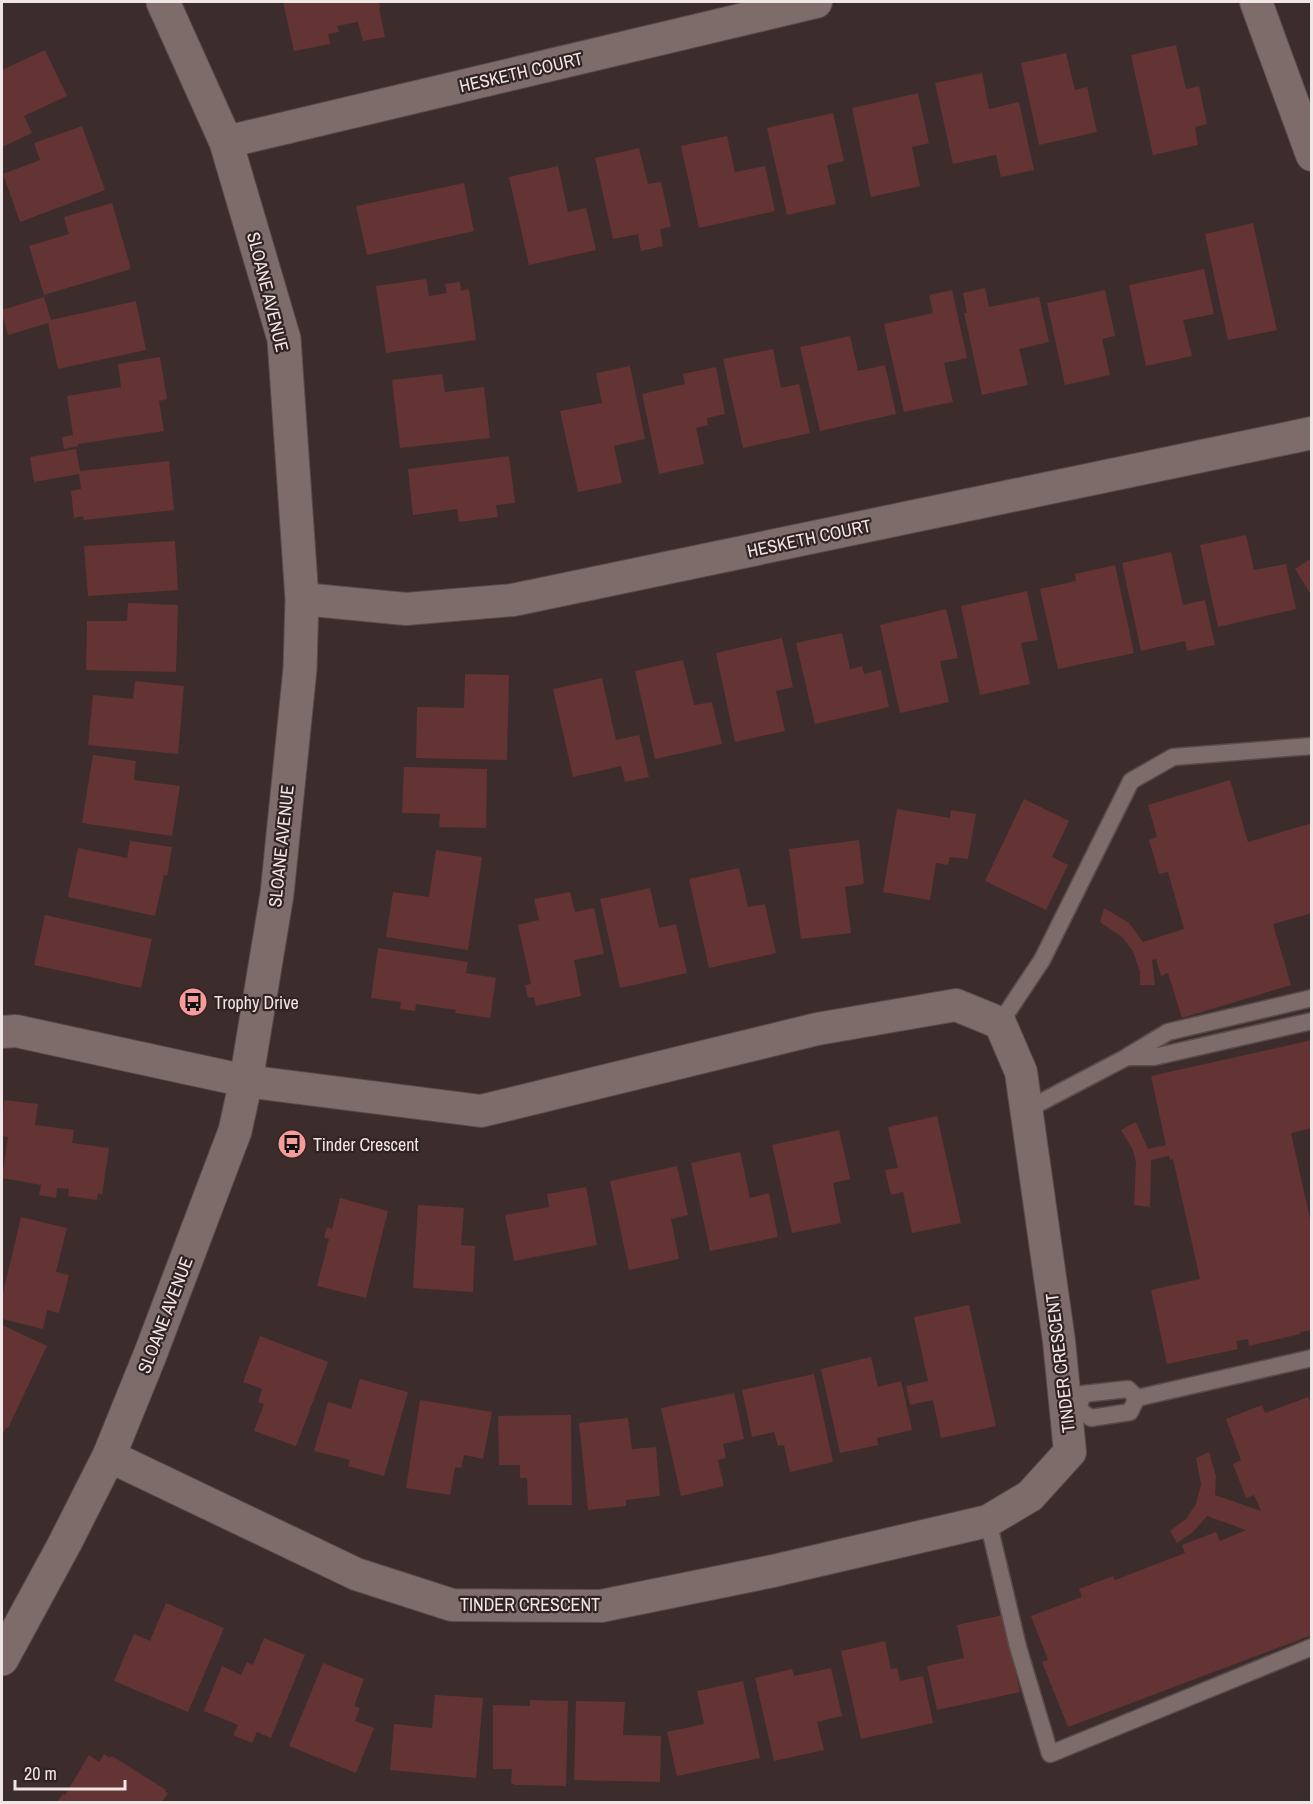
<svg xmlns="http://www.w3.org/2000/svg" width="1313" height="1804" font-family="'Archivo Narrow',sans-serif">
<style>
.building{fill:#643333}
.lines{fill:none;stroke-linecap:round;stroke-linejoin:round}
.service-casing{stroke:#594b4b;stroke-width:19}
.minor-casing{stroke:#594b4b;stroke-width:34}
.tertiary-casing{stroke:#594b4b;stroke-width:35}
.service{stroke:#7e6c6b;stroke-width:16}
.minor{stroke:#7e6c6b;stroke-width:32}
.tertiary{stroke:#7e6c6b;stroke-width:33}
.labels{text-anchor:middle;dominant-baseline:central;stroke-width:4.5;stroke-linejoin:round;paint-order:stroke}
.street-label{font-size:18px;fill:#f1e6e6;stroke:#322323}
.poi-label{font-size:18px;fill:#f1e6e6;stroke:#322323;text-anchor:start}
</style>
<rect width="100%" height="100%" fill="#3c2d2c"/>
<path class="building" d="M283,2h96l1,6h-1l6,29 -22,4 -5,-19 -21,4 2,6 -11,2 2,10 -36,7z
M1176,45l10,44 13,-3 8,38 -12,3 3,18 -45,10 -22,-100z
M45,50l22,46 -43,20 8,17 -30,14v-77z
M1066,53l9,37 12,-3 10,45 -58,13 -18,-82z
M982,73l7,36 30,-7 15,68 -33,7 -5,-22 -43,9 -18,-81z
M918,93l11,50 -17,4 8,39 -49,11 -19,-89z
M833,113l11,48 -17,4 9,39 -49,11 -20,-87z
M82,126l23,64 -85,32 -17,-48 37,-14 -6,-17z
M727,136l8,36 30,-6 10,45 -76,17 -18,-82z
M639,148l9,36 13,-2 10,45 -11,2 3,17 -22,5 -3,-17 -25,5 -18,-81z
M558,166l10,46 18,-4 10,42 -67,15 -20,-88z
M464,183l10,48 -107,24 -11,-49z
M112,203l19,66 -87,26 -15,-49 40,-12 -5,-17z
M1253,223l24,107 -49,10 -23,-106z
M1204,269l10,45 -31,6 9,36 -46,10 -17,-81z
M426,279l3,17 18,-3 -2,-9 15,-2 1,9 8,-2 7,51 -90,13 -10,-67z
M985,288l4,19 50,-10 10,45 -30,7 9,36 -46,10 -18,-82h3l-4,-20z
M952,290l15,68 -23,5 9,39 -49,10 -20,-88 49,-11 -4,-18z
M1105,290l10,46 -13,3 8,36 -45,10 -18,-82z
M44,297l7,23 85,-19 10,49 -88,19 -10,-46 -40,12 -6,-21v-4z
M850,336l8,35 27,-6 11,49 -76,17 -20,-84z
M773,349l8,39 18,-4 11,49 -67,15 -20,-89z
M160,357l7,42 -8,2 5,30 -86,13v2l-14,3 -2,-12 11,-2 -6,-39 54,-9 -3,-23z
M630,366l15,73 -31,7 8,37 -44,9 -18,-81 42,-8 -6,-30z
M716,367l9,47 -18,4 1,7 -12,3 8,36 -45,10 -17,-80 43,-10 -2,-10z
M442,374l3,18 39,-5 6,51 -90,10 -8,-68z
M76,449l4,22 89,-10 5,49 -90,10 -1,-4 -9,2 -3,-27 10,-2 -2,-15 -45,8 -4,-25z
M509,456l6,47 -19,2 2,12 -39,5 -2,-13 -44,6 -5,-46z
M1246,535l8,35 32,-6 10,45 -78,18 -18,-82z
M175,541l3,49 -90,6 -4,-50z
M1171,552l12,53 22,-5 10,45 -28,6 -2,-10 -44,10 -19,-88z
M1312,558v38l-17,-27z
M1115,565l19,88 -76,16 -18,-80 36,-8 -1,-7z
M1027,591l11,49 -17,3 9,41 -50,11 -19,-89z
M128,603l50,2 -2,67 -90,-2 1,-49h40z
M946,609l12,49 -18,3 9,41 -49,11 -20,-88z
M842,633l8,36 12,-3 2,8 17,-4 8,37 -74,17 -19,-81z
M782,638l11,49 -17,4 9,40 -50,11 -19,-89z
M683,660l11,45 18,-3 10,42 -67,15 -20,-88z
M465,674l44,1 -2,85 -91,-2 1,-51 47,1z
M602,678l14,62 23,-5 10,42 -24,5 -4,-16 -48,11 -20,-88z
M135,681l49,5 -6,68 -90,-9 5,-50 40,4z
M93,755l43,6 -2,19 46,6 -8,50 -90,-13z
M404,767l83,2 -1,59 -47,-1 1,-13 -38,-1z
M1230,780l18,62 64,-19v90l-39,11 18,61 -109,33 -14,-45 -7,3 -5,-17 -4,1 3,25h-15v-13l-7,-21 -11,-14 -22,-15 4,-14 25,15 14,19 41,-13 -16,-57 -9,2 -10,-34 8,-3 -9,-32z
M1024,799l45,22 -17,36 16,8 -22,45 -61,-29z
M897,809l53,9 1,-8 25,4 -8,45 -18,-2 -2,8 -12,-2 -6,37 -47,-8z
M859,840l5,44 -19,3 6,46 -50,6 -12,-90z
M130,841l42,6 -5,29 -3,-1 -9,41 -87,-19 10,-49 49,10z
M436,850l46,7 -14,93 -82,-13 7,-45 36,5z
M739,868l9,39 17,-3 11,49 -67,15 -20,-89z
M650,888l9,40 17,-4 11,49 -67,15 -20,-89z
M570,892l5,20 19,-4 10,46 -30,6 7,36 -45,10 -2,-9 -6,1 -3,-13 6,-1 -13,-59 21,-5 -5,-21z
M45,915l107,24 -11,49 -107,-23z
M378,948l90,14 -2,11 30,5 -6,40 -35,-5 1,-3 -40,-6 -1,7 -15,-2 1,-7 -30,-4z
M1312,1040v88l-21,5 21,95v102l-12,2v2l-51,12 -1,-7 -12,2 2,8 -71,15 -16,-74 49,-11 -27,-120 -3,1 -1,-4 -18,4 -1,47 -16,-2 2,-42 -3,-13 -12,-20 15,-8 12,27 18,-4 -15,-69z
M4,1100l34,4 -3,21 39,5 -2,13 37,5 -7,47 -4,-2 -1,7 -29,-4 1,-7 -12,-1 -1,10 -17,-3 2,-10 -39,-7 6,-41 -6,-1z
M937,1116l24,107 -49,10 -9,-41 -12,3 -6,-25 13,-2 -10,-41z
M839,1130l11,49 -17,4 8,40 -49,10 -20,-88z
M740,1152l10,46 19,-5 9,44 -68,14 -19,-88z
M677,1166l11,49 -17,4 8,40 -50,11 -19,-89z
M586,1187l11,58 -83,16 -9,-46 44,-8 -2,-13z
M340,1198l48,13 -22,87 -49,-12 12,-47 -5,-2 3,-10 5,2z
M418,1205l46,3 -3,37 14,1 -2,46 -60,-4z
M21,1217l46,11 -11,44 13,3 -10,38 -12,-3 -4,19 -41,-10v-22z
M969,1305l27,121 -55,12 -8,-38 -23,5 -4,-19 22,-5 -14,-64z
M2,1325l45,21 -39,82 -2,-1 -4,9z
M260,1336l68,26 -32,84 -42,-15 10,-27 -6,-2 4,-13 -19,-7z
M871,1357l7,30 23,-6 11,49 -35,8 1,7 -38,8 -19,-84z
M814,1374l19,88 -43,10 -6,-27 -6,1 -4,-14 -22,5 -10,-47z
M360,1379l48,13 -24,84 -36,-10 2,-6 -36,-9 14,-49 23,7z
M734,1393l10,46 -21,5 3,14 -8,2 6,26 -43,10 -20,-88z
M1308,1397l4,9v229l-244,92 -26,-65 6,-2 -17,-44 51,-19 -3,-8 34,-13 2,4 70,-27 -3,-8 34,-13 4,9 26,-11 -39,-14 -14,16 -16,11 -7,-12 16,-12 10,-15 5,-20 -5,-26 13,-6 7,24 -1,19 46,16 -7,-16 -8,3 -13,-34 8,-4 -15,-41 36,-14 3,8z
M420,1400l72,12 -9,47 -19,-4 -3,13 -6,-1 -5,28 -44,-7z
M571,1415l1,90h-44l-1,-27h-7v-13h-21l-1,-49z
M628,1418l4,31 24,-2 4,49 -34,4v6l-38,4 -9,-87z
M166,1603l58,25 -36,84 -74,-31 20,-47 16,7z
M1003,1615l17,77 -83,18 -10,-44 37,-8 -7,-33z
M264,1638l41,17 -34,83 -14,-6 -5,11 -19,-8 5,-10 -34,-14 18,-45 19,9 6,-13 6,3z
M885,1641l6,28 6,-1 3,13 23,-5 10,47 -72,16 -20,-88z
M323,1663l41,16 -10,27 6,2 -5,13 19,7 -18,45 -67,-27z
M831,1668l11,48 -25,6 7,28 -50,11 -19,-83 37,-9 2,7z
M743,1681l17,77 -83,18 -10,-44 37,-8 -7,-33z
M435,1695l48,3 -7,80 -86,-8 4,-46 38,4z
M530,1700l38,1 -2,85 -51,-1 -4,-2 1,-14h-19v-64l37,1z
M576,1701l49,1 -2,33 38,1 -1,46 -86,-2z
M104,1754l6,4 2,-2 54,34 -1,2 3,1 -6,9h-105l6,-8 2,1 24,-40 10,7z"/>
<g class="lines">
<g class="service-casing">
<path id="service" d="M1000,1023l42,-63 89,-179 42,-24 139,-11
M1128,1056l40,-24 144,-34
M1026,1110l101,-53h27l158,-36
M1137,1398l175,-40
M1066,1410l12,-1 13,9 39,-6 7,-14 -9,-9 -45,5 -5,15
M988,1521l30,126 32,107 262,-107"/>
</g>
<g class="minor-casing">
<path id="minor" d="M1256,2l56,153
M226,142l590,-140
M302,599l104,10 107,-9 799,-167
M2,1032l14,-1 230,50 235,30 336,-82 139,-24 44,18 21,49 38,269 11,111 -40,44 -42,25 -215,50 -172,35 -149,-1 -96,-31 -247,-118"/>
</g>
<g class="tertiary-casing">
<path id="tertiary" d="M2,1659l63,-116 44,-87 41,-101 85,-224 11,-50 31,-187 23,-225 2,-70 -18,-260 -58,-197 -63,-140"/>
</g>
<use href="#service" class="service"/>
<use href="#minor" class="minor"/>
<use href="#tertiary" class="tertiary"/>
</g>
<defs>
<g id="bus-disc" transform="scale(1.5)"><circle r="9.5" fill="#f59b99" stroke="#322323"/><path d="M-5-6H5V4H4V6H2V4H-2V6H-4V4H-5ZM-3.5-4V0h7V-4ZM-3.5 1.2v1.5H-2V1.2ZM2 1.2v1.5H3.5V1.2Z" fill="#111"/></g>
</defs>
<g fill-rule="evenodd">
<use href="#bus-disc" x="193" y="1002"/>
<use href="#bus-disc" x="292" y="1144"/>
</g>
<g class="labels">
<g class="street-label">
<text transform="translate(521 72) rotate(-13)">HESKETH COURT</text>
<text transform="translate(268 292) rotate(76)">SLOANE AVENUE</text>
<text transform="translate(809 538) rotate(-12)">HESKETH COURT</text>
<text transform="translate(281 846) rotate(-84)">SLOANE AVENUE</text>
<text transform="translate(165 1315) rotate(-69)">SLOANE AVENUE</text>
<text transform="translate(1060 1363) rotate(-97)">TINDER CRESCENT</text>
<text x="530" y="1604">TINDER CRESCENT</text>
</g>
<g class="poi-label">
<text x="214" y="1002">Trophy Drive</text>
<text x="313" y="1144">Tinder Crescent</text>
</g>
</g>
<rect width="1313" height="1804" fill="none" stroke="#f1e6e6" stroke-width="6"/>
<path d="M15 1780v9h110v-9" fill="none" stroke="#f1e6e6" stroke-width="3"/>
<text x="24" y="1780" font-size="18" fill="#f1e6e6" stroke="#322323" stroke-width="4.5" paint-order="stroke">20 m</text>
</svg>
